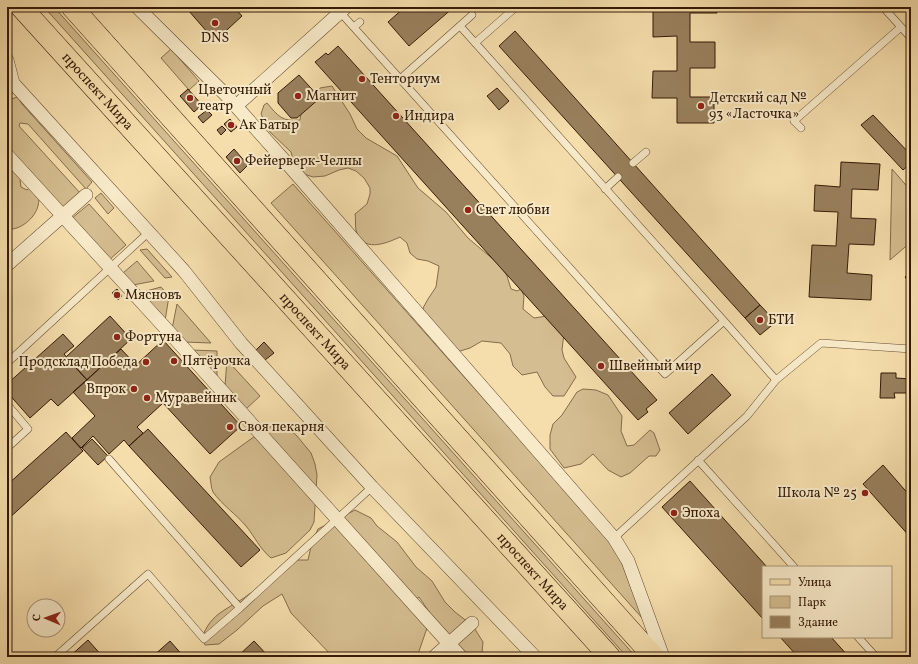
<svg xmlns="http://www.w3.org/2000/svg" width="918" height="664" font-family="Vollkorn,serif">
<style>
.green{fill:#d4bd90;stroke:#846c4c;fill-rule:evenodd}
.building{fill:#99805d;stroke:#351b07}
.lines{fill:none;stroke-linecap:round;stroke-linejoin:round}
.lane-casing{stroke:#654c30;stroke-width:8}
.street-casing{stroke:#654c30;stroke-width:14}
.primary-casing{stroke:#351b07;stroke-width:22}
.lane{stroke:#f8eac9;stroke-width:7}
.street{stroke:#f8eac9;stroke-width:13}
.primary{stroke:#f5deac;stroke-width:21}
.poi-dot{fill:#8f2418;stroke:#f8eac9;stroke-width:1.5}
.labels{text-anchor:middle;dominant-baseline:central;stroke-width:4;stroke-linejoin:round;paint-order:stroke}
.poi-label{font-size:14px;fill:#351b07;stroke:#f8eac9;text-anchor:start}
.street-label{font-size:14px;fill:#351b07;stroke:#f8eac9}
</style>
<rect width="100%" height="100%" fill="#f5deac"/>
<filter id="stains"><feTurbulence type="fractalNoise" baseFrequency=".005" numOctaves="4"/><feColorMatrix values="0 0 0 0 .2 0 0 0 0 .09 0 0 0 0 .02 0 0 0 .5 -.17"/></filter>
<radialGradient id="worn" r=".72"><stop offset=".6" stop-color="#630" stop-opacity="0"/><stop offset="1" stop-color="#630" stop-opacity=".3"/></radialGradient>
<path class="green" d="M44,7h10l582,650h-9z
M171,49l28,32 -10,9 -28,-32z
M332,86l18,28 7,15 9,9 31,18 21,32 28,24 22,26 33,28 6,10 4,13 6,2 4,-2 3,7 -1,13 11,9 13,-2 17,17 -2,17 2,8 12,19 -12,19h-11l-8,-9 -8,-15 -15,3 -9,-9 -3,-12 -9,-11 -19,-2 -12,7 -13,4 -31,-33 -3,-11 5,-9 8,-12 3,-21 -11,-5 -11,-2 -7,-6 -3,-10 -7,-6c-15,7 -38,16 -44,-7 -1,-5 0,-11 -1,-16l12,-10 3,-10v-6l-6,-10 -8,-7 -8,-3 -9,2 -14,6 -12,1 -12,-4 -7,-10 -3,-11 -21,-20 -9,-18 3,-9 3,-2c11,13 15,19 33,17l2,-13 14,-10 4,-9z
M18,97l4,7 70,78 -6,7 -58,-65 -8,-1 -1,3 62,68 -18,16 -23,-17c-1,4 -1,8 -2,13 -3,12 -18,25 -31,23v-117l2,2 1,-10 -3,-4zM27,171l5,14 -5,5 -6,-3 -1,-7z
M892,169l19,22v51l-21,18z
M293,184l323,364 27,71 -372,-416z
M101,193l13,15 -6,6 -13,-16z
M89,204l37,41 -17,15 -38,-41z
M147,249l25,28 -7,1 -25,-28z
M137,261l17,20 -21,4 -10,-12z
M161,287l8,9 -4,25 -26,-28z
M177,304l34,39 -27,-1 -12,-13z
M192,350l25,1v26z
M227,360l33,36 -14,13 -21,-23z
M583,389l13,1 12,5 14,21 -1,15 6,15 7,-1 16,-15 4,3 6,17 -4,6h-7l-19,17 -9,4 -13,-7 -15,-16 -12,10 -17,4 -14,-19v-14l3,-11 9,-9 15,-23z
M272,426l17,3 8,7 14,17 4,11 2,11 -3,47 -4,8 -24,23 -15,5c-11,-9 -16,-21 -25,-32 -10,-12 -24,-21 -33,-34 -2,-4 -2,-10 -3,-15l9,-15 43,-31z
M355,510l16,8 6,8 20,16 19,25 16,14 13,21 10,10 18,14 10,16 -1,11 -4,4h-12l-32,-38 -15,-22 -5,3 13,28 -10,29h-84l-42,-44 -9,-19 -19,12 -26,24 -18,14 -14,1 -3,-7c9,-26 26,-28 46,-43 16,-11 30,-23 44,-35h16l4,-18 6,-13z"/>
<path class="building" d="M191,7h43l8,9 -27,25 -27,-31z
M405,7h49l-45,39 -21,-24z
M677,7h40v6h-27v29h25v26h-25v29h24v26h-37v-25h-25l1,-27h24v-35l-24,1v-26h24z
M515,31l245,274 -15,13 -246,-272z
M338,46l319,354 -11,9 2,3 -10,8 -323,-358 11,-9 2,2z
M299,75l21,23 -23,20h-6l-13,-15v-10z
M497,88l12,13 -10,9 -12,-14z
M188,89l14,16 -8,7 -14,-16z
M207,110l5,5 -9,8 -5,-6z
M873,115l38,40v8l-8,7 -42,-45z
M230,119l7,8 -6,5 -7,-8z
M222,126l4,4 -5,5 -4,-5z
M234,149l14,16 -8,8 -14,-16z
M841,162l39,2 -2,26 -26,-1 -1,29 25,1 -2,26 -25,-1 -2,29 25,2 -1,25 -62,-3 3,-52 24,1 2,-34 -24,-1 1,-26 25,2z
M911,271v9l-2,2 -4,-5z
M117,289l5,7 -4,4 -6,-7z
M760,305l16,17 -16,13 -15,-17z
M110,316l21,23 -44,41 -21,-23z
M63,334l11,12 -10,8 23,26 -29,26 -7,-7 -21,19 -23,-26v-8z
M163,340l78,86 -31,28 -47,-51 -26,24 6,6 -14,13 -5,-6 -15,14 -16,-18 -12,12 -9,-10 23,-22 -22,-24 48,-43 15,16z
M264,342l10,11 -9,7 -9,-10z
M881,373h15v5l15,1v14h-17l1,5h-15z
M712,374l19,21 -43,39 -19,-21z
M148,429l112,121 -19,17 -112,-121z
M66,432l17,19 -76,69v-35z
M92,439l16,17 -10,9 -16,-17z
M883,465l28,32v41l-48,-54z
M690,481l77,86h-4v52l-101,-112z
M780,637h51l18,20h-51z
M88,640l15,17h-34z
M170,641l14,16h-32z
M254,641l15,16h-32z"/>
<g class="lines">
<g class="lane-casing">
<path id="lane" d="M883,7l28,31
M340,12l325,362 59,-53 52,59 -29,36 -133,122
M460,26l264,295
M354,27l6,-5
M475,43l41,-36
M400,79l72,-64
M801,128l-7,-7 107,-94
M633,163l13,-11
M605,189l13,-12
M7,363l142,-131
M776,380l45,-37 90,6
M7,404l21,25 -21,19
M109,459l131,149 132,-121
M698,460l96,107
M858,637l18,20
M55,657l93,-83 56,65 36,-31"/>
</g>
<g class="street-casing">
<path id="street" d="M137,7l89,88 66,74 322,369 14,23 35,96
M7,60l6,23 171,188 57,72 131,144 163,170
M236,106l110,-99
M7,155l162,177 292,325
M7,265l79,-70
M434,657l38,-34"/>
</g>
<g class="primary-casing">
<g id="primary">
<path id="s1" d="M21,7l589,650"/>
<path d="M72,7l582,650"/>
</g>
</g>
<use href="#lane" class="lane"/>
<use href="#street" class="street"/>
<use href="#primary" class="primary"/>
</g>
<g class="poi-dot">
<circle cx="215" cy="23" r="4"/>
<circle cx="362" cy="79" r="4"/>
<circle cx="298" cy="96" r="4"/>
<circle cx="190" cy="98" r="4"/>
<circle cx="701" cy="106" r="4"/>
<circle cx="396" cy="116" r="4"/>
<circle cx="231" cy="125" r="4"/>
<circle cx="237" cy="161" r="4"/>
<circle cx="468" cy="210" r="4"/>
<circle cx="117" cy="295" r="4"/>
<circle cx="760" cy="320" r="4"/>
<circle cx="117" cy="337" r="4"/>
<circle cx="174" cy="361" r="4"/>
<circle cx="146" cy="362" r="4"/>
<circle cx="601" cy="366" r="4"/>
<circle cx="134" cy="389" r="4"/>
<circle cx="147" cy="398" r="4"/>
<circle cx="230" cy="427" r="4"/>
<circle cx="865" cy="493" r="4"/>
<circle cx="674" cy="513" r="4"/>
</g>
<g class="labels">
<g class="poi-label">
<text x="215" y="38" text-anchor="middle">DNS</text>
<text x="370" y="79">Тенториум</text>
<text x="198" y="90">Цветочный<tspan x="198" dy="16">театр</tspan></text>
<text x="306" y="96">Магнит</text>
<text x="709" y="98">Детский сад №<tspan x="709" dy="16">93 «Ласточка»</tspan></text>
<text x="404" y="116">Индира</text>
<text x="239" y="125">Ак Батыр</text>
<text x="245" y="161">Фейерверк-Челны</text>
<text x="476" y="210">Свет любви</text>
<text x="125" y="295">Мясновъ</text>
<text x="768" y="320">БТИ</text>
<text x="125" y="337">Фортуна</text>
<text x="182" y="361">Пятёрочка</text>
<text x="138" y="362" text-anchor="end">Продсклад Победа</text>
<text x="609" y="366">Швейный мир</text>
<text x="126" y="389" text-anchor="end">Впрок</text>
<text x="155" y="398">Муравейник</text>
<text x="238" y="427">Своя пекарня</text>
<text x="857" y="493" text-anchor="end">Школа № 25</text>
<text x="682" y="513">Эпоха</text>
</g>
<g class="street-label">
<text stroke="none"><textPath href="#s1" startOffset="114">проспект Мира</textPath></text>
<text stroke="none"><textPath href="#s1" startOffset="438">проспект Мира</textPath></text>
<text stroke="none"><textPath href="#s1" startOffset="762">проспект Мира</textPath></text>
</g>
</g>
<rect width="918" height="664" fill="none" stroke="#f5deac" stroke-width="24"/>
<rect x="8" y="8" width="902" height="648" fill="none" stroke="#351b07" stroke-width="2"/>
<rect x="12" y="12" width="894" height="640" fill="none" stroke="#351b07"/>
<rect x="762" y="566" width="130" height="72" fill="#f8eac9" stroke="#aa977b"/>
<rect x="770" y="579" width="20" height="6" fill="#f5deac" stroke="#aa977b"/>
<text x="798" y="586" font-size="12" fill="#351b07">Улица</text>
<rect x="770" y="596" width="20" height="12" fill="#d4bd90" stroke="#aa977b"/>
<text x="798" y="606" font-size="12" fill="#351b07">Парк</text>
<rect x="770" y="616" width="20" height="12" fill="#99805d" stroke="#aa977b"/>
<text x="798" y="626" font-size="12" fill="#351b07">Здание</text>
<g transform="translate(46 618) rotate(272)"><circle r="19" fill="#f8eac9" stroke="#aa977b"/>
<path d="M0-3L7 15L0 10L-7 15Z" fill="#8f2418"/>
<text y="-6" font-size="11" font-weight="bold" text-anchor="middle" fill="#351b07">С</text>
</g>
<rect width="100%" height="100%" filter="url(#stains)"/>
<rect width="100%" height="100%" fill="url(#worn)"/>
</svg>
